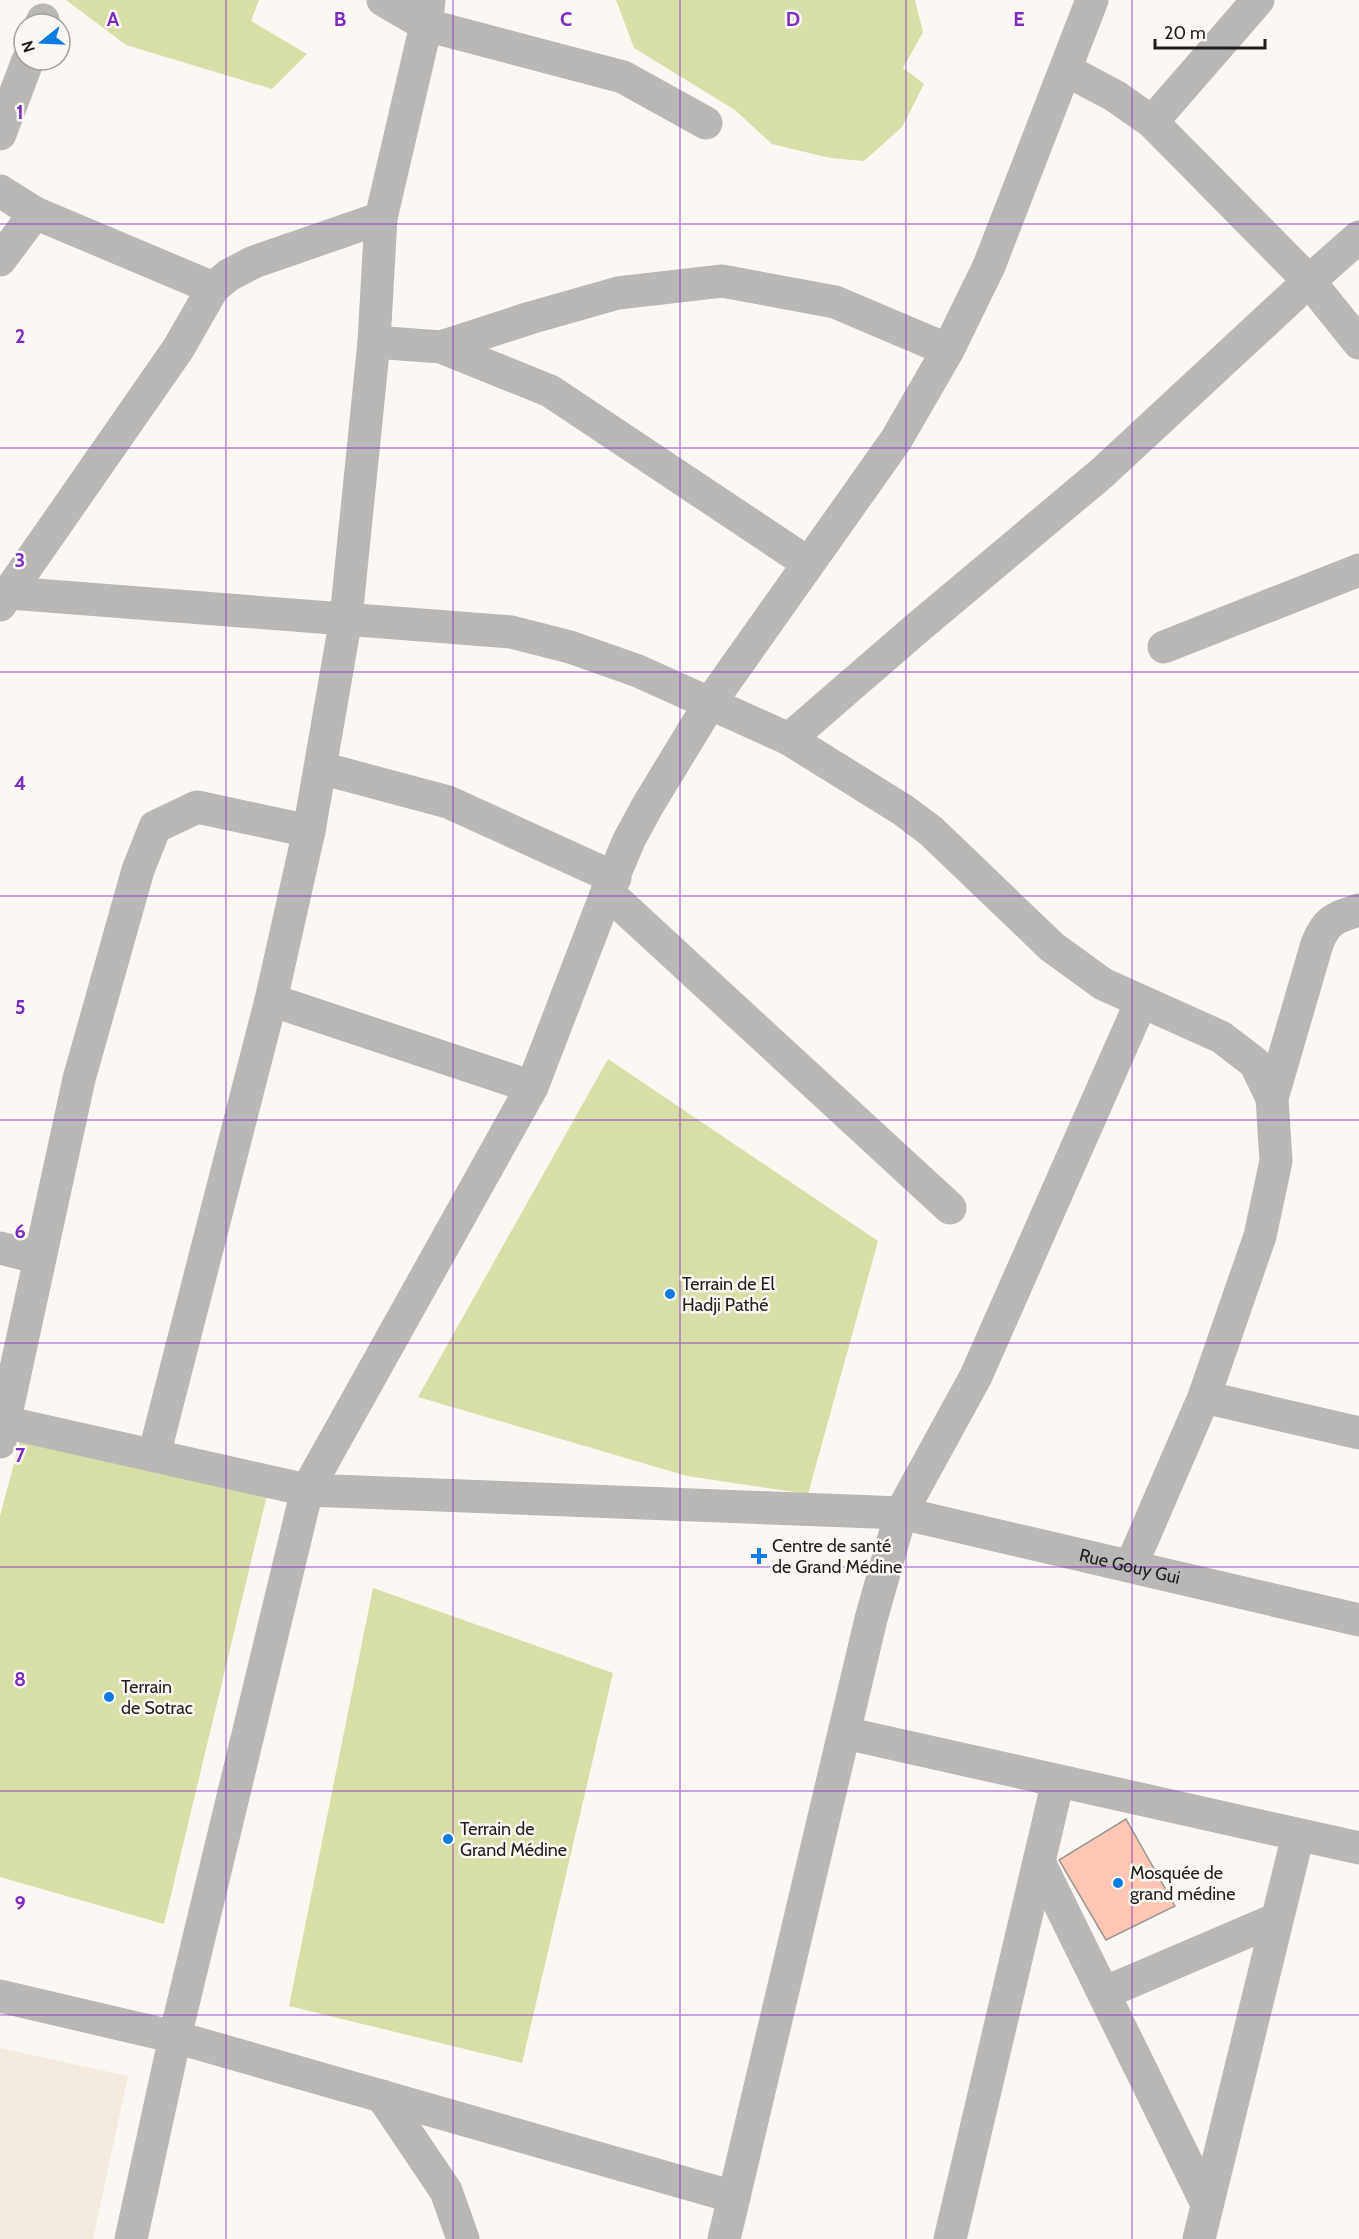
<svg xmlns="http://www.w3.org/2000/svg" width="1359" height="2239" font-family="Cabin,sans-serif">
<style>
.built{fill:#f3ebdf}
.green{fill:#d8dea7}
.building{fill:#fec6b3;stroke:#9b9694;stroke-width:1.5}
.lines{fill:none;stroke-linecap:round;stroke-linejoin:round}
.minor{stroke:#bab7b7;stroke-width:33}
.grid{fill:none;stroke:#7b2cbf;stroke-width:1.5;stroke-opacity:0.55}
.poi-dot{fill:#0d7ce4;stroke:#fbf8f3;stroke-width:2}
.labels{text-anchor:middle;dominant-baseline:central;stroke-width:5;stroke-linejoin:round;paint-order:stroke}
.poi-label{font-size:18px;fill:#1f1e1d;stroke:#fbf8f3;text-anchor:start}
.street-label{font-size:18px;fill:#1f1e1d;stroke:#fbf8f3}
.grid-label{font-size:20px;text-anchor:middle;font-weight:bold;fill:#7b2cbf;stroke:#fbf8f3;stroke-width:5;stroke-linejoin:round;paint-order:stroke}
</style>
<rect width="100%" height="100%" fill="#fbf8f3"/>
<path class="built" d="M0,2048l128,28 -35,163h-93z"/>
<path class="green" d="M66,0h193l-8,21 56,33 -35,35 -146,-44z
M616,0h299l8,32 -20,36 21,16 -22,43 -38,34 -34,-3 -58,-14 -37,-34 -101,-62z
M608,1059l270,182 -70,253 -121,-18 -269,-79z
M20,1440l247,55 -103,429 -164,-47v-361z
M373,1588l240,85 -91,390 -233,-57z"/>
<path class="building" d="M1126,1819l49,87 -69,34 -47,-80z"/>
<g class="lines">
<g class="minor">
<path d="M383,0l43,25 197,52 83,46"/>
<path d="M41,24l2,-4"/>
<path d="M1066,70l49,26 37,26 157,159 50,62"/>
<path d="M1152,122l106,-122"/>
<path d="M0,134l28,-74"/>
<path d="M0,191l35,22 178,75"/>
<path d="M0,260l35,-47"/>
<path d="M374,342l67,5 109,44 258,172"/>
<path d="M441,347l89,-29 88,-25 104,-12 113,21 113,48"/>
<path d="M10,593l501,39 59,15 68,24 151,68 114,71 28,21 121,116 51,37 118,53 34,26 17,35"/>
<path d="M0,605l178,-256 35,-61 16,-13 25,-13 127,-44"/>
<path d="M1164,647l195,-77"/>
<path d="M789,739l127,-110 186,-156 207,-192 50,-44"/>
<path d="M321,768l127,34 167,76"/>
<path d="M607,892l343,316"/>
<path d="M271,1000l261,87"/>
<path d="M0,1248l40,10"/>
<path d="M1204,1397l155,36"/>
<path id="s1" d="M0,1421l307,69 594,23 458,107"/>
<path d="M0,1442l79,-363 59,-209 17,-43 42,-20 112,24"/>
<path d="M154,1455l117,-455 38,-169 37,-213 28,-276 7,-124 45,-193 3,-25"/>
<path d="M1131,1566l73,-169 56,-161 16,-75 -4,-63 45,-154c10,-25 18,-26 42,-34"/>
<path d="M845,1733l514,115"/>
<path d="M1039,1862l168,342"/>
<path d="M1104,1993l173,-74"/>
<path d="M0,1996l175,41 559,160"/>
<path d="M382,2096l64,95 17,48"/>
<path d="M131,2239l44,-202 132,-547 225,-403 75,-195 22,-52 19,-35 62,-102 186,-263 52,-90 41,-84 103,-266"/>
<path d="M724,2239l147,-620 30,-106 75,-137 165,-374"/>
<path d="M950,2239l108,-458"/>
<path d="M1199,2239l99,-404"/>
</g>
</g>
<path class="grid" d="M226,0v2239M453,0v2239M680,0v2239M906,0v2239M1132,0v2239M0,224h1359M0,448h1359M0,672h1359M0,896h1359M0,1120h1359M0,1343h1359M0,1567h1359M0,1791h1359M0,2015h1359"/>
<g class="poi-dot">
<circle cx="670" cy="1294" r="6"/>
<path d="M756 1547h6v6h6v6h-6v6h-6v-6h-6v-6h6z"/>
<circle cx="109" cy="1697" r="6"/>
<circle cx="448" cy="1839" r="6"/>
<circle cx="1118" cy="1883" r="6"/>
</g>
<g class="labels">
<g class="poi-label">
<text x="682" y="1284">Terrain de El<tspan x="682" dy="21">Hadji Pathé</tspan></text>
<text x="772" y="1546">Centre de santé<tspan x="772" dy="21">de Grand Médine</tspan></text>
<text x="121" y="1687">Terrain<tspan x="121" dy="21">de Sotrac</tspan></text>
<text x="460" y="1829">Terrain de<tspan x="460" dy="21">Grand Médine</tspan></text>
<text x="1130" y="1873">Mosquée de<tspan x="1130" dy="21">grand médine</tspan></text>
</g>
<g class="street-label">
<text stroke="none"><textPath href="#s1" startOffset="1144">Rue Gouy Gui</textPath></text>
</g>
</g>
<g class="grid-label">
<text x="113" y="26">A</text>
<text x="340" y="26">B</text>
<text x="566" y="26">C</text>
<text x="793" y="26">D</text>
<text x="1019" y="26">E</text>
<text x="20" y="119">1</text>
<text x="20" y="343">2</text>
<text x="20" y="567">3</text>
<text x="20" y="790">4</text>
<text x="20" y="1014">5</text>
<text x="20" y="1238">6</text>
<text x="20" y="1462">7</text>
<text x="20" y="1686">8</text>
<text x="20" y="1910">9</text>
</g>
<g transform="translate(42 42) rotate(252)"><circle r="28" fill="#fbf8f3" stroke="#a3a19d" stroke-width="1.5"/>
<path d="M0-4.5L10 22L0 15L-10 22Z" fill="#0d7ce4"/>
<text y="-9" font-size="16" font-weight="bold" text-anchor="middle" fill="#1f1e1d">N</text>
</g>
<path d="M1155 39v9h110v-9" fill="none" stroke="#1f1e1d" stroke-width="3"/>
<text x="1164" y="39" font-size="18" fill="#1f1e1d" stroke="#fbf8f3" stroke-width="4.5" paint-order="stroke">20 m</text>
</svg>
